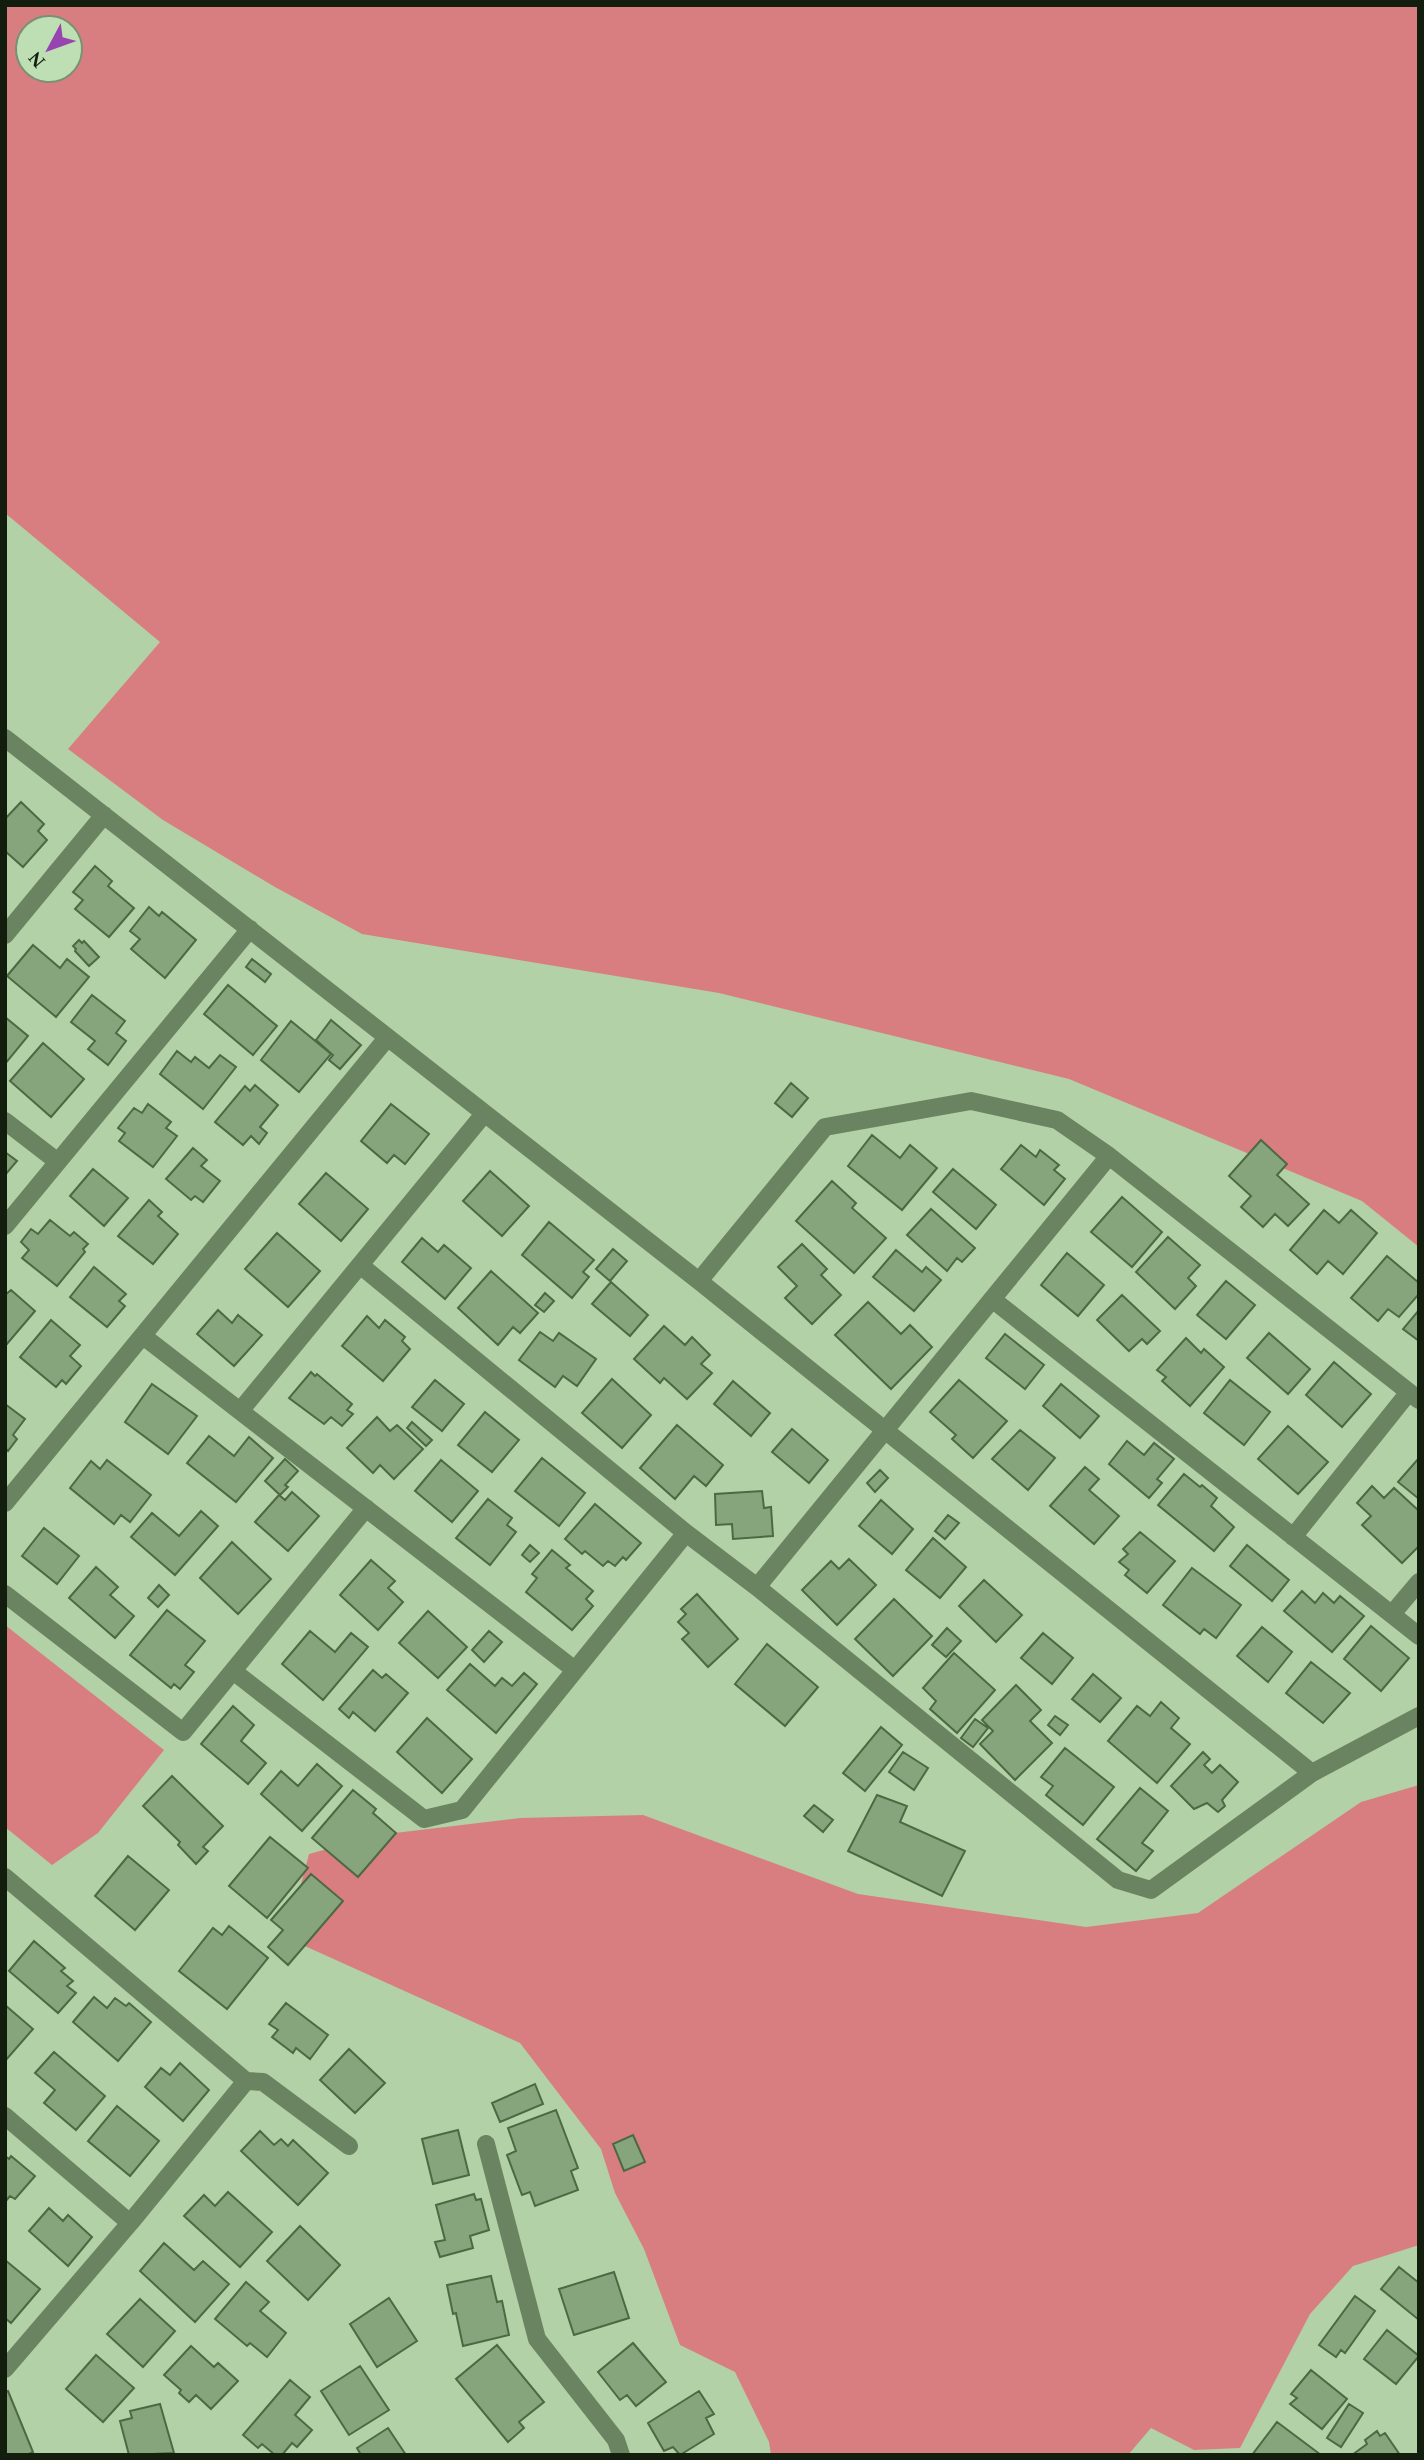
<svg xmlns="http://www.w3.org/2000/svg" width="1424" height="2460" font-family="'Times New Roman',serif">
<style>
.green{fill:#d87e81;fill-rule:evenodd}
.building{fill:#87a57c;stroke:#4d6943;stroke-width:2}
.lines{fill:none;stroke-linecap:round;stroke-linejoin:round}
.minor{stroke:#6a8361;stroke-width:18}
</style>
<rect width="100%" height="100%" fill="#b2d1a7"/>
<path class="green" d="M5,5h1414v1242l-57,-46 -293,-122 -350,-86 -357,-59 -87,-47 -112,-67 -95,-71 92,-107 -155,-129zM28,28h42v42h-42z
M5,1625l159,125 -66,83 -46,32 -47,-38z
M1419,1785v460l-66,21 -43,48 -70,134 -46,2 -43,-22 -23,27h-357l-2,-13 -34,-70 -55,-27 -36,-96 -29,-56 -14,-44 -81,-106 -233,-105 22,-84 69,-19 142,-17 123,-3 215,79 228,33 112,-14 163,-111z"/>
<path class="building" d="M21,802l23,22 -6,7 9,9 -24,27 -18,-16v-32z
M95,866l17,15 -4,5 26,22 -25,29 -34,-28 8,-9 -10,-8z
M149,907l10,9 3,-4 34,28 -31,38 -34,-29 9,-10 -10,-8z
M79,940l3,3 2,-2 15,16 -10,9 -14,-15 1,-2 -3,-3z
M33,945l27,23 7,-9 22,18 -33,40 -49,-41z
M252,959l19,15 -6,8 -19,-15z
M228,985l49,41 -24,29 -49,-41z
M92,995l33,26 -9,12 10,8 -18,24 -20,-16 7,-8 -24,-19z
M5,1017l23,19 -23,28z
M331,1020l30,25 -21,24 -11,-9 4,-5 -17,-15z
M291,1021l40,33 -32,38 -38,-32z
M43,1043l41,36 -33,38 -41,-36z
M177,1051l14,11 4,-5 14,11 11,-13 16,12 -33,42 -43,-35z
M791,1083l17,15 -16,19 -17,-14z
M255,1085l23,20 -18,22 7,6 -8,11 -8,-8 -8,9 -28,-23 30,-36 5,5z
M148,1104l23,18 -5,6 11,8 -24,31 -34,-26 6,-8 -7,-5 16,-20 8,5z
M391,1104l38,30 -24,30 -11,-9 -7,8 -26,-22z
M872,1135l28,23 10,-13 27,23 -35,42 -54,-44z
M1261,1140l26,24 -10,11 32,29 -21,22 -13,-12 -12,13 -22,-20 10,-11 -22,-20z
M1021,1145l15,12 4,-7 19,15 -5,5 11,9 -21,26 -43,-36z
M193,1148l14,12 -6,6 19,15 -17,21 -8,-6 -4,4 -25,-21z
M5,1152l12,9 -12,14z
M93,1169l35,29 -24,28 -34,-30z
M953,1169l43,36 -20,24 -43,-37z
M490,1171l39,35 -27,30 -39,-35z
M326,1173l42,36 -27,32 -42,-37z
M832,1181l24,22 -4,5 34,30 -32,35 -58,-52z
M1122,1197l40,35 -30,35 -41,-35z
M149,1200l13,12 -4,4 20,18 -25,30 -35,-28z
M931,1209l44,39 -13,14 -5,-4 -10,13 -40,-36z
M1324,1210l15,13 12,-13 26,23 -34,41 -15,-13 -11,13 -27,-24z
M50,1220l20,16 4,-4 14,12 -5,5 2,3 -28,34 -35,-28 7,-8 -8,-8 10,-13 7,5z
M549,1222l45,38 -11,12 6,5 -17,21 -50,-43z
M277,1233l43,38 -32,36 -43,-38z
M1168,1237l32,28 -12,13 8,8 -21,23 -39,-37z
M422,1238l16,14 6,-7 27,23 -26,31 -43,-37z
M802,1244l25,25 -6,6 20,20 -29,29 -27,-26 12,-12 -19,-19z
M613,1249l14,12 -17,20 -14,-12z
M896,1250l26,22 4,-5 15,13 -27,31 -41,-34z
M1067,1253l37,32 -26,31 -37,-31z
M1387,1256l32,27v11l-20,23 -11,-8 -10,12 -27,-23z
M94,1267l32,27 -7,7 6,5 -18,21 -37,-30z
M491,1271l47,42 -18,20 -7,-6 -15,18 -40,-37z
M1226,1281l29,24 -29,34 -29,-24z
M611,1282l37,33 -18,21 -38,-32z
M11,1290l24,21 -29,34 -1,-50z
M545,1293l9,8 -10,11 -9,-7z
M1122,1295l38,36 -13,13 -5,-5 -13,12 -32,-31z
M868,1302l33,32 9,-9 22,22 -41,42 -56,-54z
M218,1310l14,13 6,-8 24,20 -28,31 -37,-32z
M1419,1310v31l-16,-12z
M367,1316l12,12 6,-8 20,17 -3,4 8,8 -27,32 -41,-35z
M51,1320l29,25 -10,11 11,10 -15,18 -4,-4 -6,7 -36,-30z
M664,1326l21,19 7,-8 18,18 -9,9 11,9 -25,26 -23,-21 -4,5 -26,-24z
M540,1332l13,9 6,-8 37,26 -19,27 -14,-10 -8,11 -36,-27z
M1269,1333l41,36 -22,25 -41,-36z
M1005,1334l39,31 -19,24 -39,-31z
M1186,1338l15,15 3,-4 20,18 -34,39 -28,-25 4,-4 -9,-7z
M1334,1362l37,32 -29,33 -36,-32z
M311,1372l4,4 2,-2 35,30 -5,6 6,4 -11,12 -11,-9 -7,7 -35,-26z
M612,1379l39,36 -29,33 -40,-35z
M435,1380l29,24 -22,27 -30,-24z
M959,1380l48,41 -34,37 -21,-19 4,-4 -26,-23z
M1230,1380l40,32 -26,33 -40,-32z
M733,1381l37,32 -19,23 -37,-32z
M152,1384l45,32 -29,38 -43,-32z
M1061,1384l38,32 -19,22 -37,-32z
M5,1404l20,15 -12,16 4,4 -9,12 -3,-3z
M485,1412l34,28 -27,32 -34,-27z
M377,1417l13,14 7,-6 26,24 -29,30 -14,-14 -7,8 -26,-25z
M412,1422l20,18 -6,6 -19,-18z
M677,1425l46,40 -17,21 -12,-10 -19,23 -35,-31z
M1288,1426l40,36 -30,32 -40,-35z
M792,1429l36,31 -19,23 -37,-31z
M1020,1430l35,28 -27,32 -36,-31z
M209,1436l25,20 15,-19 24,21 -37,44 -49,-39z
M1127,1441l17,14 10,-12 20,16 -17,20 5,4 -13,15 -40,-34z
M542,1458l43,35 -26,33 -44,-35z
M1419,1458v41l-21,-17z
M285,1459l13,12 -13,14 3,2 -8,8 -15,-14z
M107,1460l44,35 -21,27 -9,-7 -7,9 -44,-36 21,-27 9,8z
M441,1460l37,31 -26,31 -37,-31z
M1085,1467l14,12 -10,11 30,26 -25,28 -44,-38z
M880,1470l8,8 -13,14 -8,-9z
M1184,1474l16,13 2,-2 15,13 -6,8 23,21 -20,24 -56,-46z
M1372,1486l12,12 10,-10 25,23v35l-17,17 -40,-38 9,-9 -14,-13z
M762,1491l2,17 7,-1 2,29 -40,3 -1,-15 -16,1 -1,-31z
M292,1492l27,24 -31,35 -33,-29 24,-27 6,5z
M488,1499l24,19 -5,7 9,7 -26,33 -34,-27z
M881,1500l32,29 -21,25 -33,-28z
M595,1504l46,39 -15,17 -3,-3 -8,9 -7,-5 -5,5 -18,-15 -3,3 -17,-15z
M201,1511l17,15 -43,49 -44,-38 21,-24 27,23z
M948,1515l11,8 -14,16 -10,-8z
M44,1528l35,28 -22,28 -35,-28z
M1140,1532l35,29 -28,32 -22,-18 4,-5 -10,-8 9,-8 -5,-5z
M933,1538l33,29 -26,31 -34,-28z
M232,1542l39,37 -33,35 -38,-36z
M530,1545l9,8 -9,9 -8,-7z
M1247,1545l42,35 -17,21 -42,-35z
M552,1550l18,15 -4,3 27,23 -7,8 7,7 -21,24 -46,-38 11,-14 -5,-4z
M849,1559l27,26 -39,40 -35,-35 29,-29 8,8z
M371,1560l24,21 -7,7 15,14 -25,28 -38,-35z
M96,1567l22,20 -8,8 24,21 -19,22 -46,-40z
M1192,1568l49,37 -25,33 -12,-9 -4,5 -37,-29z
M984,1580l38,35 -26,27 -37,-36z
M159,1585l10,10 -11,12 -10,-9z
M1302,1591l13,12 8,-10 11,10 6,-7 24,20 -32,36 -48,-41z
M697,1594l41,45 -30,28 -26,-28 7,-6 -11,-11 8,-8 -5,-5z
M894,1599l38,37 -39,40 -38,-37z
M167,1610l38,31 -20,24 9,7 -14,17 -6,-5 -3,4 -41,-33z
M428,1611l39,36 -29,31 -39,-35z
M1371,1626l38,32 -28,33 -37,-32z
M1262,1627l30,25 -24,30 -31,-26z
M947,1628l14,13 -15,16 -14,-12z
M310,1631l25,21 16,-19 17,14 -45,53 -41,-36z
M489,1631l13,11 -18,20 -12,-12z
M1043,1633l30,25 -21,26 -31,-26z
M767,1644l51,43 -33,39 -50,-42z
M954,1653l41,37 -38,43 -27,-24 6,-8 -13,-13z
M1311,1662l39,31 -27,30 -37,-30z
M470,1664l25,22 7,-8 10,8 12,-13 13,11 -41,49 -49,-43z
M373,1670l9,8 4,-4 22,19 -33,38 -22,-19 -4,6 -10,-9z
M1093,1674l28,24 -21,24 -28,-23z
M1016,1685l25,25 -11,11 22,22 -37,37 -35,-36 13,-13 -11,-11z
M1161,1702l18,16 -8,10 19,16 -33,39 -49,-42 29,-35 13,10z
M233,1706l21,19 -13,16 25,22 -18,21 -47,-40z
M1055,1716l13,9 -8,10 -12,-10z
M427,1718l45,41 -30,34 -45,-41z
M975,1719l13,9 -15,19 -12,-9z
M881,1727l21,18 -37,46 -22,-18z
M1065,1748l49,39 -31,38 -37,-30 7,-9 -12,-9z
M903,1752l25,16 -14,22 -25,-18z
M1203,1752l7,7 -6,6 8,8 8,-8 18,17 -16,18 3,6 -7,6 -11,-9 -13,6 -23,-23z
M317,1764l25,22 -40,45 -41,-37 20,-23 17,15z
M172,1776l51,50 -20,21 5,4 -12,13 -18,-19 2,-3 -37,-36z
M1140,1788l28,23 -26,32 11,8 -17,20 -39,-32z
M353,1790l23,19 -3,4 23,20 -38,44 -46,-39z
M877,1795l30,11 -7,16 65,29 -23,45 -94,-45z
M814,1805l19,15 -10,12 -19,-16z
M270,1837l38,31 -41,50 -38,-32z
M128,1856l41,34 -34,40 -40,-34z
M311,1874l32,27 -55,64 -20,-18 15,-17 -12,-10z
M229,1926l39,32 -41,51 -48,-38 34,-43 9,7z
M34,1941l31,27 -4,3 12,10 -6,5 9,7 -18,20 -49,-42z
M94,1997l13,11 8,-10 11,8 3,-3 22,19 -33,39 -45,-39z
M286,2003l42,32 -18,24 -14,-11 -3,5 -21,-16 6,-7 -9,-6z
M5,2005l28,24 -28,32z
M349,2049l36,34 -30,30 -35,-33z
M54,2052l51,44 -29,34 -32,-27 11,-13 -20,-17z
M180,2063l29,27 -26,31 -38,-34 16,-19 9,7z
M535,2084l8,20 -43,18 -8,-19z
M117,2106l42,35 -29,35 -42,-35z
M556,2110l22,58 -7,3 7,19 -43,16 -5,-14 -8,3 -15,-40 9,-4 -8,-23z
M458,2130l11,45 -36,9 -11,-45z
M260,2131l14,14 7,-6 7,7 5,-6 35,33 -30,32 -57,-54z
M633,2135l12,27 -21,9 -11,-27z
M5,2156l4,3 2,-3 24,20 -20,23 -5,-3 -5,6z
M228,2192l44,40 -32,35 -56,-51 20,-21 11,11z
M474,2194l2,6 5,-1 8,31 -19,6 3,12 -33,9 -5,-15 10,-2 -9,-35z
M49,2208l14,13 5,-6 24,22 -24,29 -39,-35z
M300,2226l40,39 -32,35 -41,-39z
M164,2243l30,27 9,-9 26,23 -34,38 -55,-51z
M5,2260l35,29 -29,34 -6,-5z
M1399,2267l20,16v37l-38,-31z
M614,2272l15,46 -55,17 -15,-46z
M491,2276l6,26 5,-1 7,34 -46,11 -7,-33 -3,1 -6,-29z
M246,2282l23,20 -9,9 26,22 -19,24 -17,-14 -3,3 -32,-27z
M1355,2296l20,15 -30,42 -4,-3 -5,7 -17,-12z
M389,2298l28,43 -40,26 -27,-43z
M140,2299l35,32 -32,36 -36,-33z
M1387,2330l32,26 -23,28 -32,-25z
M633,2343l33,39 -30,24 -9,-11 -7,5 -22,-28z
M497,2345l47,57 -25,20 5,6 -16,14 -52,-63z
M191,2346l23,21 4,-4 20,18 -27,28 -15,-14 -7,7 -10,-9 2,-3 -17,-15z
M96,2355l38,33 -31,34 -37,-33z
M360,2366l29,44 -40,25 -28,-44z
M1311,2370l36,29 -25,30 -32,-25 7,-6 -6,-4z
M290,2380l20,17 -15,18 17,15 -15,17 -5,-4 -10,12h-7l-13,-11 -4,4 -15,-13z
M8,2391l25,61 -6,3h-22v-63z
M699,2391l15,23 -8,4 8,16 -34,21 -7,-8 -9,4 -16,-28z
M160,2404l14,49 -45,2 -9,-34 12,-3 -2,-7z
M1349,2404l14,9 -22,34 -14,-9z
M1277,2422l44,33h-69z
M388,2428l18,27h-45l-4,-7z
M1377,2431l3,5 5,-3 15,22h-48l15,-11 -2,-4z"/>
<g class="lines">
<path class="minor" d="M5,738l694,543 613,492
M5,935l99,-120
M5,1121l53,41
M5,1226l245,-297
M360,1265l326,268 71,54 361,293 33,10 161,-117 107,-57
M699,1281l126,-154 146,-26 86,19 52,36 310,244
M992,1299l427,337
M143,1336l432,334
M240,1411l244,-297
M5,1503l382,-465
M1293,1537l116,-145
M757,1587l352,-431
M5,1594l178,138 183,-224
M1392,1614l27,-32
M233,1671l191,148 38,-9 224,-277
M5,1877l241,204 17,1 86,64
M5,2116l125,107
M486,2144l51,195 79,101 5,15
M5,2369l125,-146 116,-142"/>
</g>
<rect width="1424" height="2460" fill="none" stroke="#121d0e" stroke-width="14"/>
<g transform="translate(49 49) rotate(229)"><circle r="33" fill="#bedeb4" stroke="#799172" stroke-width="2"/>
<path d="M0-5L12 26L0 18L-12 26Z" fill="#9743b0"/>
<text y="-10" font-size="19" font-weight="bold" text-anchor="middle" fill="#121d0e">N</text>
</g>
</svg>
